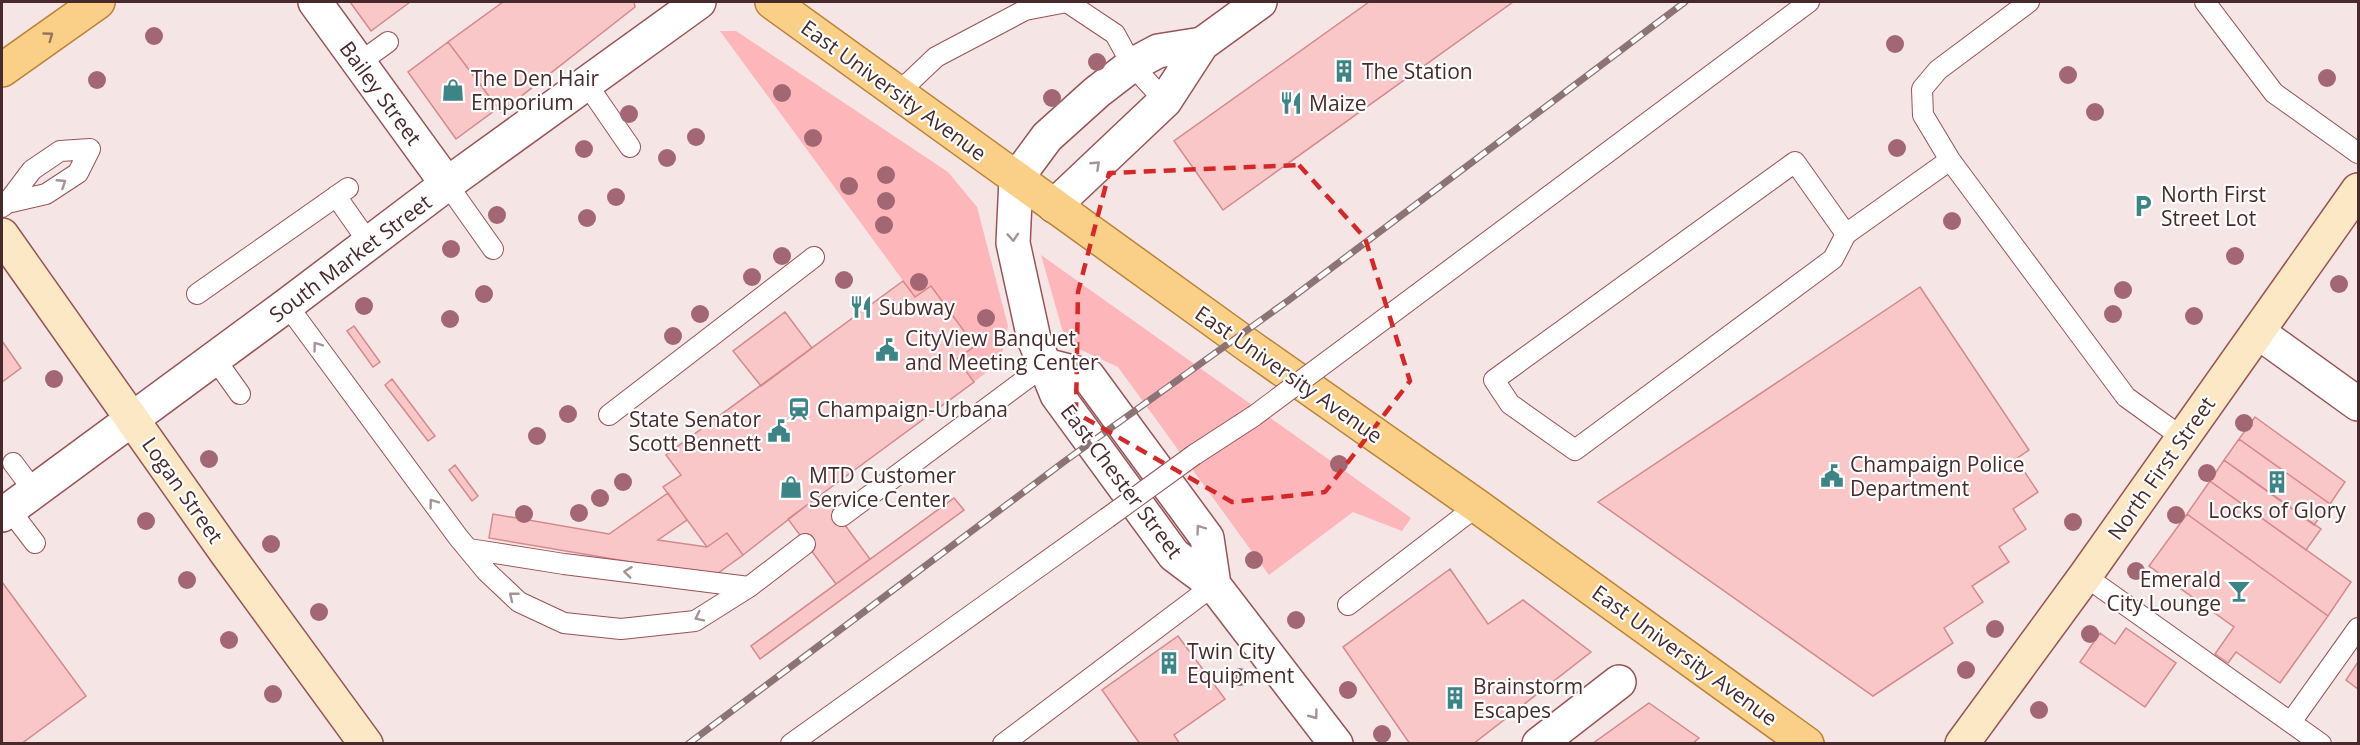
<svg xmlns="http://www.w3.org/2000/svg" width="2360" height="745" font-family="'Open Sans',sans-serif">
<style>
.green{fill:#fdb6b9}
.building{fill:#f9c7c8;stroke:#d4898c;stroke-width:1.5}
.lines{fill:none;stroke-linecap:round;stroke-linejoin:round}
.lane-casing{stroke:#985357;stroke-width:22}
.street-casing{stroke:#985357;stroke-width:36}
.secondary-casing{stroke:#985357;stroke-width:36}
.primary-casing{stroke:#b98236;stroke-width:36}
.lane{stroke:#fff;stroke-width:20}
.street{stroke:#fff;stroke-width:33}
.secondary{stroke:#fce8c4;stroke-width:33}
.primary{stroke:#fad089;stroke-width:33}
.rail-casing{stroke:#8c7375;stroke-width:7}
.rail{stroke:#fff;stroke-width:4.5;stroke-dasharray:14;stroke-linecap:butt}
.lane-bridge-casing{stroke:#985357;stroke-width:22;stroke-linecap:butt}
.lane-bridge{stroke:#fff;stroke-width:20}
.tree{fill:#a36774}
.oneway{stroke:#997556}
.oneway2{stroke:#a49496}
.marked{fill:none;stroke:#d62828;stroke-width:4.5;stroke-dasharray:12 8;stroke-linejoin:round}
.labels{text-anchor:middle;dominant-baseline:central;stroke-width:4.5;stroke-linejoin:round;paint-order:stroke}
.poi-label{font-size:21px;fill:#492a2c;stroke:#fff;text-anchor:start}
.street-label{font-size:21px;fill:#492a2c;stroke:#fff}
</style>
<rect width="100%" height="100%" fill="#f5e5e5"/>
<path class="green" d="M720,31h16l212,141 29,35 31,119 -6,27 -11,16 -17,13 -17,-23 18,-13 -44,-60 -16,11z
M1041,255l370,263 -9,13 -49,-19 -84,63 -151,-208 -52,-24z"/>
<path class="building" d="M350,2h60l-39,29z
M503,2h131l1,5 -134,105 -53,-70z
M1369,2h144l-290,208 -49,-69z
M448,42l50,66 -42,31 -48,-67z
M903,281l12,16 16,-11 44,60 -18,13 17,23 -167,123 -64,50 -16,-22 -20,14 -44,-60 18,-12 -15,-20z
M1920,287l109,163 -13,9 22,33 -25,17 13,20 -27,18 10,15 -37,24 11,16 -39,26 9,15 -80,53 -275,-194z
M785,312l27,36 -51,38 -28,-35z
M354,326l26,36 -7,5 -26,-36z
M2,341l19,27 -19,14z
M392,379l43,57 -7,5 -43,-56z
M2255,417l90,65 -15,22 -91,-65z
M2239,439l91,65 -16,21 -90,-65z
M2224,460l97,69 -15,21 -96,-69z
M455,465l23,31 -6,5 -23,-31z
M2210,481l141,101 -23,34 -141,-102z
M668,493l19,27 -29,20 49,7 20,-14 16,22 -29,21 -225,-38 4,-24 116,20z
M822,494l48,65 -34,25 -48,-65z
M954,498l10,12 -204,149 -9,-13z
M2187,514l141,102 -48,67 -44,-31 -8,11 -13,-9 19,-27 -85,-61z
M1450,569l38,55 35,-24 68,52 -118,92h-63l-67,-97z
M2,582l84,114 -65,48h-19z
M2126,628l50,35 -31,44 -65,-45 20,-29 15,11z
M1178,636l47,63 -51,36 6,9h-40l-38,-54z
M2358,662v27l-12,-9z
M1649,703l50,35 -7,6h-100z"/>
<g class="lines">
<g class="lane-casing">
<path id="lane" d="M2029,2l-91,68 -16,19 1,26 27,45 176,237 57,41
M2205,2l69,91 84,60
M359,63l29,-21
M586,83l44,64
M898,93l38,-36 89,-47 42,-8 48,32 17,31 33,36
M447,184l46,65
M336,196l33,47
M2,207l5,-4 25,-33 28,-19 30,-2 -12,24 -32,21 -39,9
M1846,234l-51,-72 -301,218 16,24 65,46 258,-191 13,-25 104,-74
M197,294l151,-106
M287,305l171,232 29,35 32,30 45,21 57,6 74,-8 54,-34 56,-43
M1352,343l457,-341
M215,359l25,35
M609,415l205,-158
M1194,455l60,-39
M13,463l21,28
M9,509l26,34
M842,516l203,-151
M469,549l95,15 185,23
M2085,576l236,168
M1348,605l129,-99
M2291,722l67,-94
M791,744l316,-226
M1003,744l211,-159"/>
</g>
<g class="street-casing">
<path id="street" d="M315,2l132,182
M1202,44l-44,7 -26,14 -35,27 -50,45 -31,42 -3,64 21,96 23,56 117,160 40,30 122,159
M1054,206l111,-105 37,-57 58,-42
M2258,332l100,72
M1045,365l43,11 119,162 7,47
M2,515l285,-210 160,-121 252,-182
M1539,744l80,-62"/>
</g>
<g class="secondary-casing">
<path id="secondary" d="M2,235l223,316 141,193
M1962,744l123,-168 273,-386"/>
</g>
<g class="primary-casing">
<path id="primary" d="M772,2l477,344 228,160 330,238
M2,70l96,-68"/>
</g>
<use href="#lane" class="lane"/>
<use href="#street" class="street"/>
<use href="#secondary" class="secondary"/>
<use href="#primary" class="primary"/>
<g class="rail-casing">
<path id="rail" d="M688,744l377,-283 224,-161 396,-298"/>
</g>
<use href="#rail" class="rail"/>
<g class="lane-bridge-casing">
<path id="lane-bridge" d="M1254,416l98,-73
M1107,518l87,-63"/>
</g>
<use href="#lane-bridge" class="lane-bridge"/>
</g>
<g class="tree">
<circle cx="154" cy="36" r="9"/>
<circle cx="1895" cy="44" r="9"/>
<circle cx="1097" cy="62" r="9"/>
<circle cx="2068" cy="75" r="9"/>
<circle cx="2327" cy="78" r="9"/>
<circle cx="97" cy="80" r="9"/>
<circle cx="782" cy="93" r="9"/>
<circle cx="1052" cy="98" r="9"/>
<circle cx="2095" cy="112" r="9"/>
<circle cx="629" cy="114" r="9"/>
<circle cx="696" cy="137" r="9"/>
<circle cx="813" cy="138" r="9"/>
<circle cx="1897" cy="148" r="9"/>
<circle cx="584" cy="149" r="9"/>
<circle cx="667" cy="158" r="9"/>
<circle cx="886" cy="175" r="9"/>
<circle cx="849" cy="186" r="9"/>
<circle cx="616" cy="197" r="9"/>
<circle cx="886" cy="201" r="9"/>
<circle cx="497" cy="215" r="9"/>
<circle cx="587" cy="218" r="9"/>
<circle cx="1952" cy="221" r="9"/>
<circle cx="884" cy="225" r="9"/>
<circle cx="451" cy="249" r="9"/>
<circle cx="782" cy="256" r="9"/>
<circle cx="2235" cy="256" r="9"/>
<circle cx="752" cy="277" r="9"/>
<circle cx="844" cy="280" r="9"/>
<circle cx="919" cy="282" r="9"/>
<circle cx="2339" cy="284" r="9"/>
<circle cx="2123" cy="290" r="9"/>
<circle cx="484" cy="294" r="9"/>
<circle cx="364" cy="306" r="9"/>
<circle cx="700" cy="314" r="9"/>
<circle cx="2113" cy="314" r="9"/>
<circle cx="2194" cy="316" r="9"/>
<circle cx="986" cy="318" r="9"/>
<circle cx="450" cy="319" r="9"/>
<circle cx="673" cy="336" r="9"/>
<circle cx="54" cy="379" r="9"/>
<circle cx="568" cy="414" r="9"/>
<circle cx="2244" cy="423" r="9"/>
<circle cx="537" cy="436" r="9"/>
<circle cx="209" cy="459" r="9"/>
<circle cx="1339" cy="464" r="9"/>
<circle cx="2207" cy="473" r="9"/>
<circle cx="623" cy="482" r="9"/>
<circle cx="600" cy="498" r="9"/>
<circle cx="579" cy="513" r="9"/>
<circle cx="524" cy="514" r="9"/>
<circle cx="2176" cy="515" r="9"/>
<circle cx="146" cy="521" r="9"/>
<circle cx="2073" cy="522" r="9"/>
<circle cx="271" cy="544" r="9"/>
<circle cx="1254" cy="560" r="9"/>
<circle cx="2136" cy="571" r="9"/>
<circle cx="187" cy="580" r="9"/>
<circle cx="319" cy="612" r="9"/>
<circle cx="1296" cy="620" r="9"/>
<circle cx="1995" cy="629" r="9"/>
<circle cx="2090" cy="634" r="9"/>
<circle cx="229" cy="640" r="9"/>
<circle cx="1966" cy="670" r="9"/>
<circle cx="1240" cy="677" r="9"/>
<circle cx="1348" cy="690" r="9"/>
<circle cx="273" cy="694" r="9"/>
<circle cx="2039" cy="710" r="9"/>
<circle cx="1382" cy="734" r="9"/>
</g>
<defs><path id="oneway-chevron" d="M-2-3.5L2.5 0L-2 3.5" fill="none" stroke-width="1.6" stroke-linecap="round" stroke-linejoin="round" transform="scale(1.5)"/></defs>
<use class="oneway" href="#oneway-chevron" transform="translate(49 36) rotate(-36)"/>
<g class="oneway2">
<use href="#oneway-chevron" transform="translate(1096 165) rotate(-43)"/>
<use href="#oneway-chevron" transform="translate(62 183) rotate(-33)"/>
<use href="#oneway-chevron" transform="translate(1013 237) rotate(86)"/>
<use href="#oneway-chevron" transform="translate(317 346) rotate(-126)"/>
<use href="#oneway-chevron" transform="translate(433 503) rotate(-126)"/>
<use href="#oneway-chevron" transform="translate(1200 529) rotate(-126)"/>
<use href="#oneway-chevron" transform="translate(628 572) rotate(-173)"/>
<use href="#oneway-chevron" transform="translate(513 596) rotate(-141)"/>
<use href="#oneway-chevron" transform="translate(699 617) rotate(154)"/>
<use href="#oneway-chevron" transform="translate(1314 715) rotate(53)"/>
</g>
<path class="marked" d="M1299,165l66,73 45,143 -85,111 -93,10 -156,-89 2,-121 31,-119z"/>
<defs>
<g id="building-bare" transform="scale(1.8)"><path d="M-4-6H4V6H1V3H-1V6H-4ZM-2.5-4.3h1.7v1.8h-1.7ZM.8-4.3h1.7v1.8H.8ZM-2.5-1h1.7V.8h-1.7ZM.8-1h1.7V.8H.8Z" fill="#3c8486" stroke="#fff" stroke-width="2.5" paint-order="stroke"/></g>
<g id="shop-bare" transform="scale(1.8)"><path d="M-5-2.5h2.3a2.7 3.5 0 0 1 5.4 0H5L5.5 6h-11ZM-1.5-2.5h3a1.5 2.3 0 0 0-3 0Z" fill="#3c8486" stroke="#fff" stroke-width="2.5" paint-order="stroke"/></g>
<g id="restaurant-bare" transform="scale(1.8)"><path d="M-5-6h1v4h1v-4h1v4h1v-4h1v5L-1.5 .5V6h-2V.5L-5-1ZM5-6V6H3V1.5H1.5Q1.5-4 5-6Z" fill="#3c8486" stroke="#fff" stroke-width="2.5" paint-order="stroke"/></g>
<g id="parking-bare" transform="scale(1.8)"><path d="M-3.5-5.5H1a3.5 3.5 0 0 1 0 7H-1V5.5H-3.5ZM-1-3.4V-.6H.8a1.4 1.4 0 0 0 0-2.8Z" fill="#3c8486" stroke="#fff" stroke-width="2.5" paint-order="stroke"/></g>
<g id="civic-bare" transform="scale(1.8)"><path d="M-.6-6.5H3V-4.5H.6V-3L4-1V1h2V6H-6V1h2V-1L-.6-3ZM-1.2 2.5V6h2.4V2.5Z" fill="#3c8486" stroke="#fff" stroke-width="2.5" paint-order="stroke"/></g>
<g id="station-bare" transform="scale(1.8)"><path d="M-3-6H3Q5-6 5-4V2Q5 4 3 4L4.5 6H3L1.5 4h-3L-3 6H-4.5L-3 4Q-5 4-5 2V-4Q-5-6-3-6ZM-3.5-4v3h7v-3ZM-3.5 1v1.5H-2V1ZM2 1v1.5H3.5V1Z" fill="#3c8486" stroke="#fff" stroke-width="2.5" paint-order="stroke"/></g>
<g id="bar-bare" transform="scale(1.8)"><path d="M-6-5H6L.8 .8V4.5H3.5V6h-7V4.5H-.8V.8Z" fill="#3c8486" stroke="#fff" stroke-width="2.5" paint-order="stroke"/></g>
</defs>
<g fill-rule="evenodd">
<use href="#building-bare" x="1344" y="71"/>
<use href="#shop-bare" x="453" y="90"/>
<use href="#restaurant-bare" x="1291" y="103"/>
<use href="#parking-bare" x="2143" y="206"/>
<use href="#restaurant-bare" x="861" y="307"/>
<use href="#civic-bare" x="887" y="350"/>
<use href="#station-bare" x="799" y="409"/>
<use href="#civic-bare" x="779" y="431"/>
<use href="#civic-bare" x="1832" y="476"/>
<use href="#building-bare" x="2277" y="482"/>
<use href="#shop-bare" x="791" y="487"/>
<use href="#bar-bare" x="2239" y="591"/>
<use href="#building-bare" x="1169" y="663"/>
<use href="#building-bare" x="1455" y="698"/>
</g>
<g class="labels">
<g class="poi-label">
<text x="1362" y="71">The Station</text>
<text x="471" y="78">The Den Hair<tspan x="471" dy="24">Emporium</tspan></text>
<text x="1309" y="103">Maize</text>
<text x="2161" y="194">North First<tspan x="2161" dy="24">Street Lot</tspan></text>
<text x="879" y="307">Subway</text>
<text x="905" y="338">CityView Banquet<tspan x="905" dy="24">and Meeting Center</tspan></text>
<text x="817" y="409">Champaign-Urbana</text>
<text x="761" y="419" text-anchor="end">State Senator<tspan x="761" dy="24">Scott Bennett</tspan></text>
<text x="1850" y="464">Champaign Police<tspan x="1850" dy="24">Department</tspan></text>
<text x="809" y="475">MTD Customer<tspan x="809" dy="24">Service Center</tspan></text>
<text x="2277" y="510" text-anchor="middle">Locks of Glory</text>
<text x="2221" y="579" text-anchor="end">Emerald<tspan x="2221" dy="24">City Lounge</tspan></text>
<text x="1187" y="651">Twin City<tspan x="1187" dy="24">Equipment</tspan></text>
<text x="1473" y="686">Brainstorm<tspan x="1473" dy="24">Escapes</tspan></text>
</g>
<g class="street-label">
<text transform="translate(894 90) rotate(36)">East University Avenue</text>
<text transform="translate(381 93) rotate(54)">Bailey Street</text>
<text transform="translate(350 258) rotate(-37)">South Market Street</text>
<text transform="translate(1289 374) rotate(35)">East University Avenue</text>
<text transform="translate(2161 468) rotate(-55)">North First Street</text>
<text transform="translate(1122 481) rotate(53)">East Chester Street</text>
<text transform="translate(183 490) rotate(55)">Logan Street</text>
<text transform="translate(1685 655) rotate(36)">East University Avenue</text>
</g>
</g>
<rect width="2360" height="745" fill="none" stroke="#492a2c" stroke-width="6"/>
</svg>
